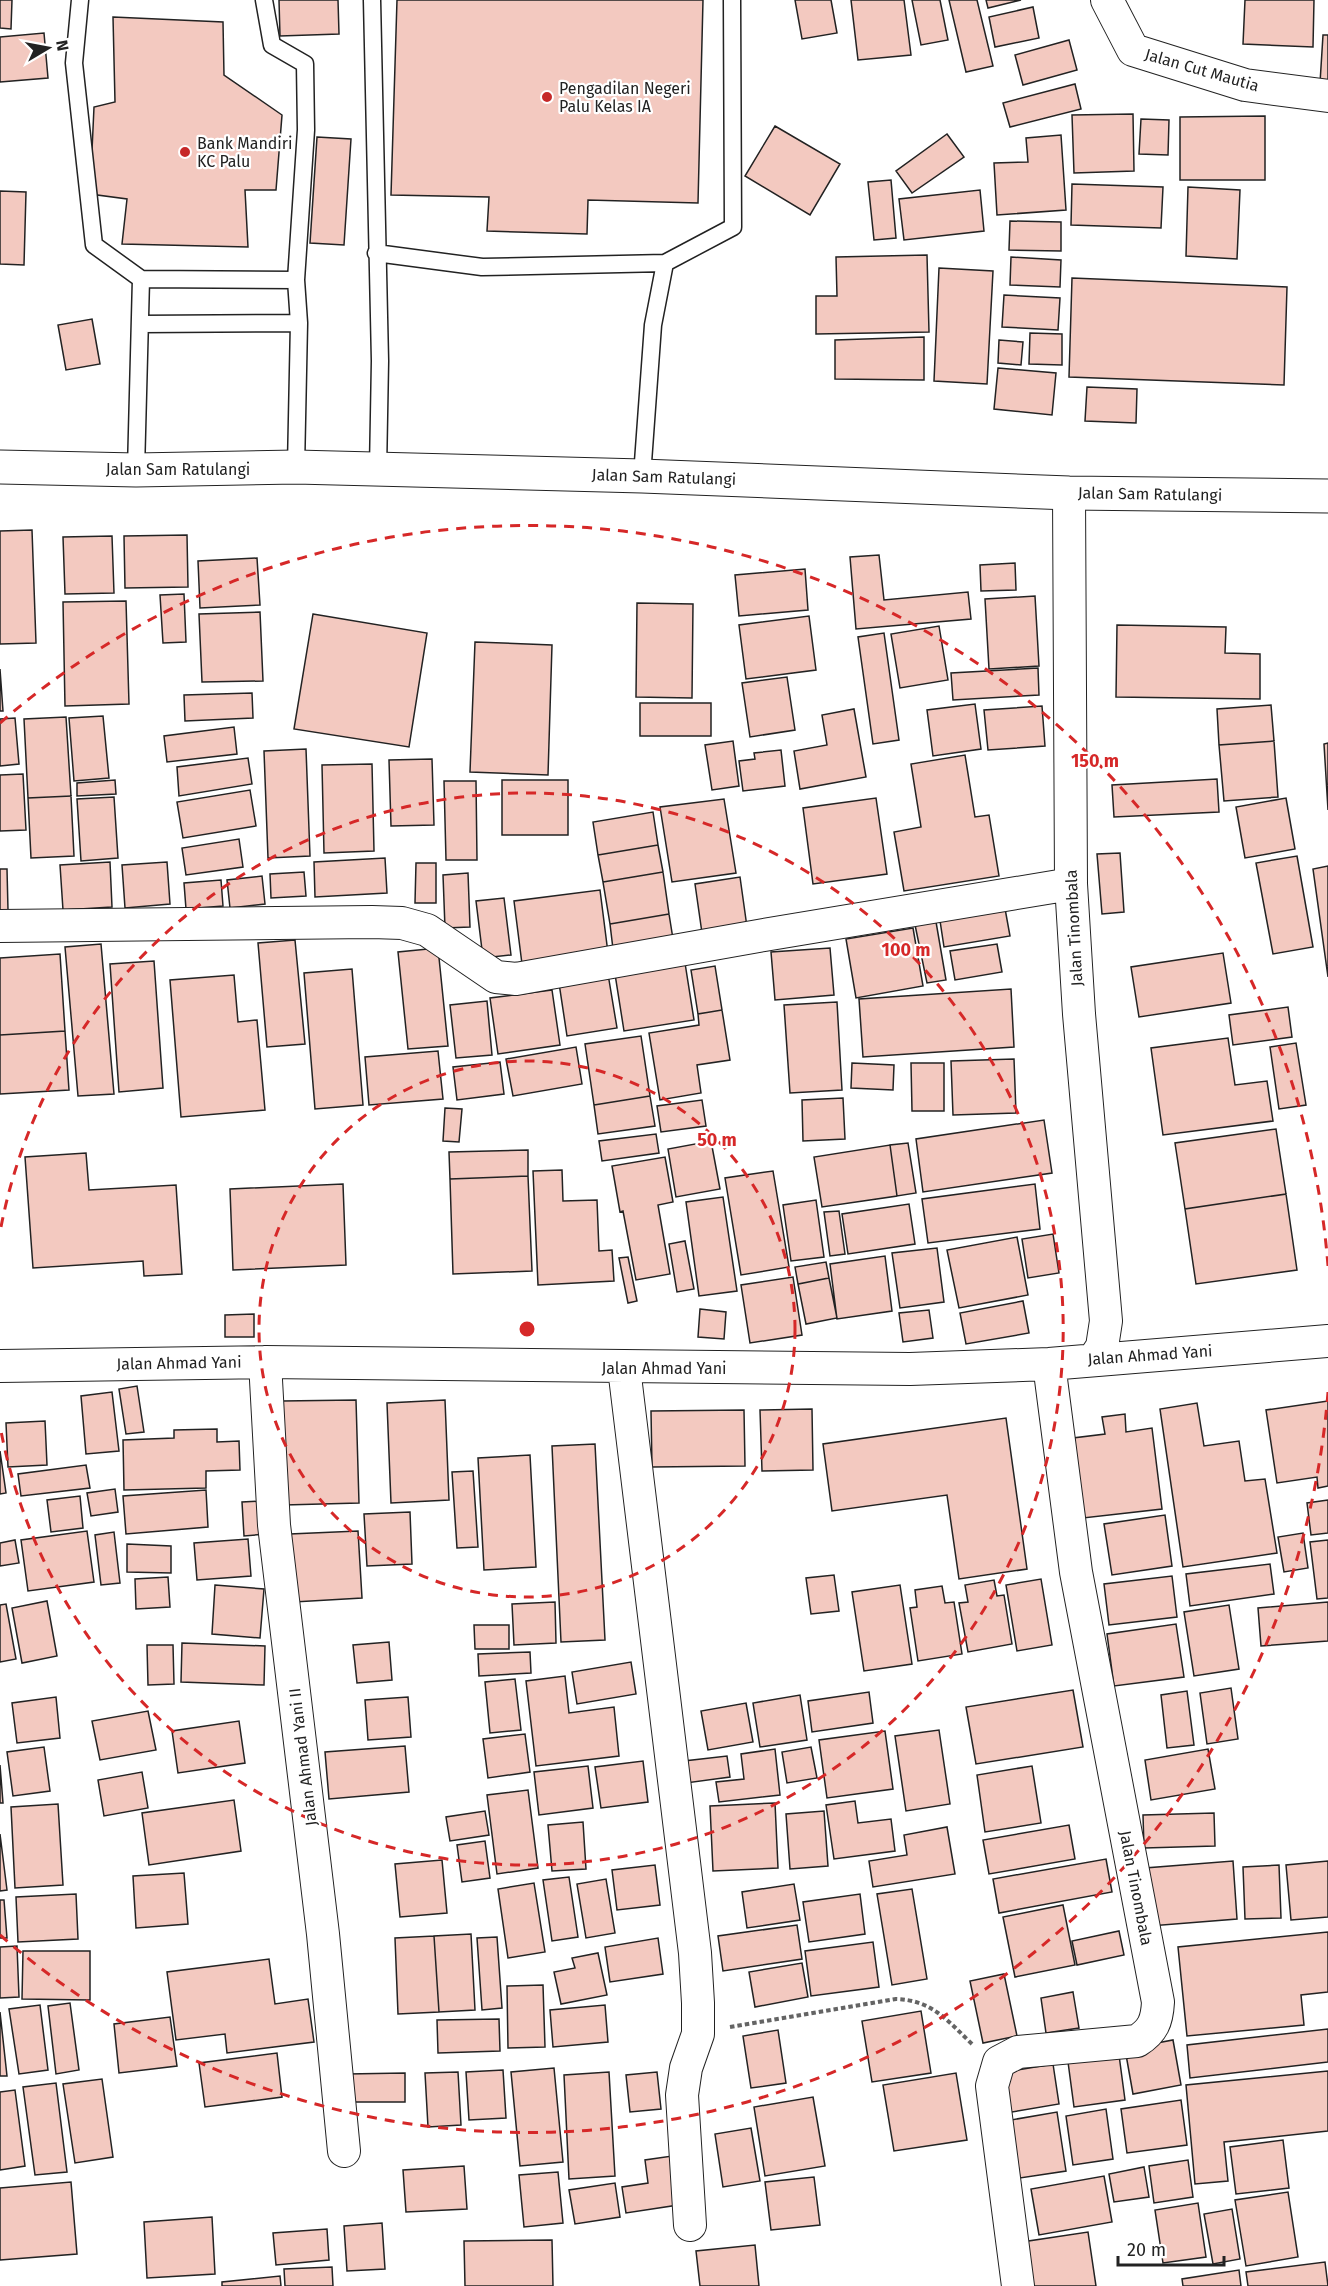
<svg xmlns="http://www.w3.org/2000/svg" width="1328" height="2286" font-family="'Fira Sans',sans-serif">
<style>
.building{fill:#f3c9c0;stroke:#222;stroke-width:1.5}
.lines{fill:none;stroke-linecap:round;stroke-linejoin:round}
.lane-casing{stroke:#222;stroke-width:19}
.street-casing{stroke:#222;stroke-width:34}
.highway-casing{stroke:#222;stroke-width:35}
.path{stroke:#646464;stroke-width:4;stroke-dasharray:4.5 3;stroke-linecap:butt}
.lane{stroke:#fff;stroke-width:16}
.street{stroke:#fff;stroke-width:32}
.highway{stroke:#fff;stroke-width:33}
.ring{fill:none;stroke:#d62828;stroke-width:3;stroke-dasharray:10 8}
.poi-dot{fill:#c62828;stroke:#fff;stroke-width:2}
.labels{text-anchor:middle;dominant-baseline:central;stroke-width:4.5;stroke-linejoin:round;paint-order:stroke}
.street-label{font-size:16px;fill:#222;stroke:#fff}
.poi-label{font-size:16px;fill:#222;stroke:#fff;text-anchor:start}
.centre{fill:#d62828;stroke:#fff;stroke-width:3}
.ring-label{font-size:18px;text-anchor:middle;font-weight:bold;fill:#d62828;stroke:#fff;stroke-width:4.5;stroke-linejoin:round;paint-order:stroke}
</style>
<rect width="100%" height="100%" fill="#fff"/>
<path class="building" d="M0,0h12l-1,29 -11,-1z
M279,0h59l1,34 -59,2z
M397,0h306l-5,203 -110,-3 -1,34 -100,-3 2,-34 -98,-2z
M795,0h36l6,33 -35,6z
M851,0h53l7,55 -53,5z
M912,0h28l8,40 -27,5z
M949,0h28l16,66 -27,6z
M986,0h35l-33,8z
M1245,0h69l-1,47 -70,-3z
M1033,7l6,31 -44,9 -6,-30z
M113,17l110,5 1,53 58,40 -6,75h-31l3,57 -126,-3 5,-45 -37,-5 4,-87 21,-5z
M44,33l4,45 -48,4v-45z
M1323,35h5v48h-8z
M1069,40l8,30 -54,15 -8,-30z
M1075,84l6,25 -71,18 -7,-24z
M1133,114l1,57 -60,2 -2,-58z
M1265,116v64h-85v-63z
M1141,119l28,1 -1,35 -29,-1z
M775,126l65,38 -30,51 -65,-39z
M947,134l17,23 -52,36 -16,-22z
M1061,135l5,75 -69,5 -3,-52 34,-1 -2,-24z
M317,137l34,2 -7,106 -34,-2z
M891,180l5,58 -22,2 -6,-58z
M1072,184l91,3 -2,41 -90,-3z
M1188,187l52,3 -3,69 -51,-3z
M980,190l4,41 -80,9 -5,-41z
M0,191l26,1 -2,73 -24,-1z
M1010,221l51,1v29l-52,-1z
M927,255l2,77 -113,2v-38h21l-1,-39z
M1011,257l50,3 -1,27 -50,-2z
M939,268l54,3 -6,113 -53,-3z
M1072,278l215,9 -3,98 -215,-8z
M1004,295l56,3 -2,32 -56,-3z
M92,319l8,45 -34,6 -8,-45z
M1030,333l32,1v31l-33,-1z
M924,337v43l-89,-1v-39z
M999,340l24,2 -2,23 -23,-2z
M998,368l58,5 -4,42 -58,-6z
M1087,387l50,2 -1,34 -51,-2z
M32,530l4,113 -36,1v-113z
M187,535l1,52 -63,1 -1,-52z
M112,536l2,57 -49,1 -2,-57z
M879,555l5,45 84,-8 3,27 -115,10 -6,-72z
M257,558l3,47 -60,3 -2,-47z
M1015,563l1,27 -35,1 -1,-26z
M805,569l3,41 -69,6 -4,-41z
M184,594l2,48 -23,1 -3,-48z
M1035,596l4,70 -50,3 -4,-70z
M126,601l3,103 -64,2 -2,-104z
M637,603l56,1 -1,94 -56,-1z
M260,612l3,69 -61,1 -3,-68z
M313,614l114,19 -18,114 -115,-18z
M809,616l7,54 -70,9 -7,-54z
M1117,625l109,2 -1,26 35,1v45l-144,-2z
M939,626l9,54 -48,8 -9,-54z
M884,633l15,107 -26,4 -15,-107z
M475,642l77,3 -4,130 -78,-3z
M1038,668l1,27 -86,5 -2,-27z
M0,669l3,42h-3z
M787,677l8,53 -45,7 -8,-54z
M252,693l1,25 -68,3 -1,-26z
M640,703h71v33h-71z
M975,704l6,45 -48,7 -6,-46z
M1271,705l3,36 -55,4 -2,-36z
M1042,706l3,40 -57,4 -4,-40z
M854,709l12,68 -66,12 -6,-38 33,-6 -5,-30z
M103,716l6,62 -35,3 -5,-63z
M66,717l5,79 -43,2 -4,-79z
M15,718l4,46 -19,2v-47z
M234,727l3,27 -70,8 -3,-26z
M733,741l6,45 -27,4 -7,-45z
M1274,741l4,56 -54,4 -5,-56z
M1328,743v67l-4,-66z
M306,749l4,107 -42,2 -4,-107z
M781,750l4,36 -42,5 -4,-30 16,-2 -1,-6z
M965,755l10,62 14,-2 10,61 -95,15 -10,-59 27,-5 -10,-63z
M248,758l4,26 -73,12 -2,-29z
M432,759l2,66 -43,1 -2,-66z
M372,764l2,87 -50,2 -2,-88z
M23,774l3,56 -26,1v-56z
M1217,779l2,33 -105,5 -2,-32z
M115,780l1,14 -39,2v-13z
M502,780h66v55h-66z
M444,781h32l1,79h-31z
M250,790l6,36 -73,12 -6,-36z
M71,796l3,60 -43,2 -3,-60z
M114,797l4,61 -37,3 -4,-62z
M876,798l11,76 -74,10 -10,-76z
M1286,798l9,51 -50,9 -9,-51z
M724,799l12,74 -64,9 -12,-75z
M653,812l5,33 -60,10 -5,-33z
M239,839l4,28 -57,8 -4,-27z
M658,845l5,27 -60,10 -5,-27z
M1120,853l4,59 -22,2 -5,-60z
M1297,856l16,91 -40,7 -17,-91z
M385,858l2,35 -72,4 -1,-35z
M110,862l2,45 -49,3 -3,-45z
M167,862l3,42 -45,4 -3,-43z
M416,863h20v40h-21z
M1328,866v111l-15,-108z
M0,869h7l1,41 -8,1z
M304,872l2,24 -35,2 -1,-24z
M663,872l6,42 -59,10 -7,-42z
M468,873l2,54 -25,1 -2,-53z
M262,876l3,28 -35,4 -3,-28z
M740,877l7,50 -45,6 -7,-49z
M221,880l2,26 -37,3 -2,-26z
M600,890l8,63 -86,11 -8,-63z
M504,898l7,57 -28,3 -7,-57z
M1004,903l6,33 -66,11 -5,-33z
M669,914l4,25 -60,10 -3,-25z
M935,916l11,64 -19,3 -13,-63z
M913,928l10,58 -67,12 -10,-59z
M295,940l10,104 -38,3 -9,-104z
M101,944l13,150 -36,2 -13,-149z
M997,944l5,28 -47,8 -5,-29z
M438,948l10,98 -40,3 -10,-97z
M830,948l4,47 -59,5 -4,-48z
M1223,953l8,50 -92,14 -8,-50z
M60,954l5,77 -65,4v-77z
M154,961l9,127 -44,4 -9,-128z
M685,963l9,57 -70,11 -9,-57z
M715,966l7,44 -24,4 -7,-44z
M352,969l11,136 -48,4 -11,-136z
M608,974l9,54 -50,8 -8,-53z
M234,975l4,47 19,-2 8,90 -84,7 -11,-137z
M1011,989l3,58 -151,10 -4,-58z
M552,990l8,55 -62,9 -8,-56z
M487,1001l5,54 -36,3 -6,-53z
M837,1002l5,88 -52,3 -6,-88z
M1288,1007l4,30 -59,8 -4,-30z
M722,1010l8,50 -33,5 4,28 -41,7 -11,-67 50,-8 -1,-11z
M65,1031l4,59 -69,4v-59z
M641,1036l9,60 -56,9 -9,-61z
M1228,1038l7,47 32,-4 6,40 -110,14 -12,-87z
M1296,1043l10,62 -27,4 -9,-62z
M576,1047l6,37 -69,12 -7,-37z
M438,1051l5,48 -74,6 -4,-48z
M1014,1059l2,54 -63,2 -2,-54z
M500,1062l4,32 -47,6 -4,-33z
M852,1063l42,2 -1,25 -42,-2z
M911,1063h33v48h-32z
M650,1096l5,30 -57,8 -4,-29z
M843,1098l2,41 -42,2 -1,-41z
M702,1100l4,26 -45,6 -4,-26z
M445,1108l17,1 -3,33 -16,-1z
M1044,1120l8,53 -129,19 -7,-53z
M1276,1129l10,65 -101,15 -10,-66z
M656,1134l3,19 -57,8 -3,-20z
M711,1141l9,48 -44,8 -8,-48z
M908,1143l8,50 -19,3 -7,-51z
M890,1145l7,51 -75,11 -8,-50z
M528,1150v26l-78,3 -1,-27z
M86,1153l3,37 87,-5 6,89 -38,2 -1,-15 -110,7 -8,-111z
M665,1157l8,45 -15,3 12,69 -34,6 -13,-69 -3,1 -8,-46z
M562,1170l1,31 34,-1 2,51 13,-1 2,31 -76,4 -5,-114z
M773,1171l16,96 -48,8 -16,-97z
M528,1176l4,95 -79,3 -3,-95z
M343,1184l3,81 -113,5 -3,-81z
M1035,1184l5,45 -112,14 -6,-44z
M1286,1194l11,76 -101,14 -11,-75z
M723,1197l14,94 -38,5 -13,-94z
M816,1200l8,57 -33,4 -8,-56z
M909,1204l6,40 -67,10 -6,-40z
M839,1211l6,43 -15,2 -6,-44z
M1053,1234l6,39 -31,5 -6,-39z
M1017,1237l11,58 -69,13 -12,-58z
M685,1241l9,48 -17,3 -8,-48z
M937,1248l7,54 -44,6 -8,-55z
M885,1256l7,55 -55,8 -7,-55z
M628,1257l9,44 -9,2 -9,-45z
M826,1262l3,16 -31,6 -3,-17z
M793,1277l9,58 -52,8 -9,-58z
M829,1278l8,40 -31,6 -8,-40z
M1023,1301l6,32 -63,11 -6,-31z
M700,1309l26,3 -2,27 -26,-2z
M929,1310l4,28 -30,4 -4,-29z
M254,1314v23h-29v-22z
M137,1386l7,46 -18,2 -7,-45z
M112,1392l7,59 -33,3 -5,-58z
M356,1400l3,103 -75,2 -2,-104z
M445,1400l4,100 -58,3 -4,-100z
M1328,1401v85l-10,2 -1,-11 -40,6 -11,-73z
M1197,1403l7,43 35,-5 6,40 20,-2 12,74 -94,14 -23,-158z
M812,1409l1,61 -51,1 -2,-61z
M744,1410l1,56 -93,1 -1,-56z
M1125,1414l1,18 26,-4 10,81 -79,9 -10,-80 32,-4 -3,-17z
M1006,1418l21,151 -68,10 -12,-84 -115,16 -9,-67z
M45,1421l2,44 -39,2 -2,-44z
M217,1429v13l22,-1 1,29 -34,1v17l-82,2 -1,-50 51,-2v-8z
M595,1444l10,196 -44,2 -9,-196z
M0,1451l6,42 -6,1z
M530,1455l6,112 -52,3 -6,-112z
M86,1465l4,23 -69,8 -3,-22z
M473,1471l5,76 -21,1 -5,-76z
M115,1489l3,23 -27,4 -4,-23z
M206,1490l2,37 -82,7 -3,-38z
M80,1496l3,32 -32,4 -4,-32z
M1328,1500v33l-17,2 -4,-32z
M264,1501l2,33 -22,2 -2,-34z
M410,1512l2,52 -45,2 -3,-52z
M1165,1515l7,51 -60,9 -8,-51z
M87,1531l7,51 -66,9 -7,-51z
M358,1531l4,67 -68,4 -4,-68z
M114,1532l6,51 -19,2 -6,-50z
M1303,1533l5,35 -24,4 -6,-35z
M248,1539l3,37 -54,4 -3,-37z
M15,1540l4,23 -19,3v-23z
M1328,1540v58l-11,1 -7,-57z
M127,1544l44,2v27l-44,-1z
M1270,1564l4,30 -84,12 -4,-32z
M834,1575l5,36 -28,3 -5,-36z
M1172,1576l5,41 -68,8 -5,-41z
M168,1577l2,30 -34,2 -1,-30z
M1041,1579l11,66 -35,6 -11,-66z
M994,1580l3,16 7,-1 8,49 -44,8 -9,-49 9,-1 -3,-17z
M215,1585l49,4 -4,49 -48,-4z
M900,1585l12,79 -48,7 -12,-79z
M942,1586l3,17 9,-1 8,52 -44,7 -8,-53 7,-1 -2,-17z
M47,1601l10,55 -35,7 -10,-55z
M555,1602l1,41 -42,2 -2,-41z
M1328,1602v39l-67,5 -3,-38z
M6,1604l10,55 -16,3v-57z
M1229,1605l10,64 -45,7 -10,-64z
M1176,1624l8,53 -70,9 -7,-52z
M474,1625h35v24h-34z
M389,1642l3,38 -35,3 -4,-38z
M182,1643l83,3 -1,39 -83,-3z
M147,1645h26l1,39 -26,1z
M530,1652l1,21 -52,3 -1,-22z
M631,1662l5,32 -59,10 -5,-32z
M565,1676l4,37 45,-6 5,49 -83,10 -10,-85z
M515,1679l6,51 -31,3 -5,-51z
M1231,1688l7,51 -31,5 -7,-51z
M1073,1690l10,57 -107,17 -10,-57z
M1187,1691l7,54 -27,3 -6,-53z
M869,1692l4,31 -61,9 -4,-31z
M800,1695l7,45 -47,7 -7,-44z
M56,1697l4,41 -43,5 -5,-40z
M408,1697l3,40 -43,3 -3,-40z
M746,1703l7,39 -45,8 -7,-39z
M148,1711l8,39 -56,10 -8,-39z
M239,1721l6,42 -67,10 -6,-42z
M939,1730l11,74 -44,7 -11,-75z
M885,1731l8,58 -66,9 -8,-58z
M525,1734l5,38 -42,6 -5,-39z
M405,1746l4,46 -80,7 -4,-47z
M44,1747l6,44 -37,5 -6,-44z
M811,1747l6,31 -30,5 -5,-31z
M775,1749l5,46 -61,7 -3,-20 28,-3 -3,-25z
M1208,1749l7,40 -64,11 -6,-40z
M727,1756l3,21 -44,6 -2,-22z
M643,1761l5,41 -47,6 -6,-41z
M0,1765l3,38h-3z
M588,1766l5,42 -54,7 -5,-43z
M1032,1766l9,57 -56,9 -8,-57z
M142,1772l6,36 -44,8 -6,-36z
M528,1790l10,78 -41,6 -10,-79z
M234,1800l7,51 -92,14 -7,-52z
M855,1801l3,22 33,-4 4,32 -61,8 -8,-54z
M775,1803l3,65 -65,3 -3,-65z
M58,1804l5,81 -48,3 -4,-81z
M485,1811l4,24 -39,6 -4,-24z
M824,1811l4,55 -38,3 -4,-55z
M1214,1813l1,33 -71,2 -1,-33z
M583,1822l3,47 -34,2 -4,-46z
M1069,1825l6,34 -86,15 -6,-34z
M947,1827l8,47 -82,13 -4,-26 38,-6 -3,-20z
M0,1834l7,56 -7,1z
M485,1841l5,37 -28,4 -5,-37z
M1106,1859l6,33 -113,21 -6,-34z
M442,1860l5,53 -47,4 -5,-53z
M1233,1861l4,58 -87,7 -5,-58z
M1328,1861v56l-37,3 -5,-55z
M655,1865l5,40 -43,5 -5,-40z
M1279,1865l2,53 -36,1 -2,-52z
M184,1873l4,51 -52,4 -3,-52z
M569,1877l9,60 -26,4 -9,-61z
M606,1879l9,54 -29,5 -9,-54z
M534,1883l11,69 -37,6 -10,-69z
M794,1884l6,36 -53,8 -5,-36z
M912,1889l15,90 -35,6 -15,-91z
M76,1894l2,45 -60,3 -2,-45z
M860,1894l5,40 -56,8 -6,-40z
M0,1900h4l3,38h-7z
M1063,1905l12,60 -60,12 -12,-60z
M797,1925l5,34 -79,12 -5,-35z
M1119,1931l5,24 -47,10 -5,-24z
M1328,1932v60l-27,3 3,30 -117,11 -9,-89z
M471,1934l4,76 -36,2 -5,-76z
M434,1936l5,76 -41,2 -3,-76z
M497,1937l5,71 -20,2 -5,-72z
M658,1938l5,36 -53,8 -5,-35z
M873,1942l6,45 -68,9 -6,-45z
M17,1946l2,51 -19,1v-51z
M23,1951h67v49l-68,-1z
M598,1953l9,42 -46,9 -7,-32 21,-4 -3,-10z
M269,1959l6,45 33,-5 6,43 -87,11 -2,-19 -49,6 -9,-68z
M802,1963l6,34 -53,10 -6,-35z
M1004,1974l13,62 -34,7 -13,-62z
M543,1985l2,62 -37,1 -1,-62z
M1073,1992l6,36 -33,5 -5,-35z
M70,2003l9,67 -23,4 -8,-68z
M40,2005l8,65 -29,4 -10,-65z
M605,2005l3,37 -55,5 -3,-37z
M921,2011l10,62 -59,9 -10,-61z
M0,2012l7,64h-7z
M170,2017l7,49 -58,7 -5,-49z
M499,2019l1,32 -62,2 -1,-33z
M1328,2029v33l-138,16 -3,-33z
M778,2030l8,53 -35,5 -8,-52z
M1173,2040l8,45 -48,9 -8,-45z
M277,2053l5,44 -77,10 -6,-44z
M1119,2055l6,45 -51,7 -6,-45z
M1053,2064l6,40 -53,9 -6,-40z
M554,2068l9,94 -43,4 -9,-94z
M503,2070l3,48 -37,2 -3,-48z
M1328,2071v60l-104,11 4,39 -33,3 -9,-99z
M458,2072l3,53 -33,2 -3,-54z
M609,2072l6,104 -46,3 -5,-104z
M657,2072l4,37 -31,3 -4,-37z
M405,2073v29h-57l-1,-28z
M956,2073l11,67 -73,11 -11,-66z
M102,2079l11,78 -38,6 -12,-79z
M56,2083l11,89 -32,3 -12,-88z
M15,2090l10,76 -25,4v-78z
M813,2097l12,69 -60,10 -11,-69z
M1181,2100l6,45 -60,8 -6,-44z
M1106,2109l7,50 -40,6 -7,-49z
M1057,2112l9,59 -46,7 -9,-58z
M751,2128l9,53 -37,6 -8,-53z
M1283,2140l6,48 -53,6 -6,-47z
M672,2156l6,49 -52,8 -4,-26 26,-4 -3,-23z
M1188,2160l5,37 -39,6 -5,-37z
M464,2166l3,43 -61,3 -3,-42z
M1144,2167l5,30 -35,5 -5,-28z
M558,2172l5,51 -39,4 -5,-52z
M1104,2176l8,46 -73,13 -8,-46z
M814,2177l6,48 -49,5 -6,-48z
M71,2182l6,72 -77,6v-72z
M615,2183l5,34 -45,7 -6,-34z
M1288,2192l10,65 -52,9 -11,-66z
M1198,2203l8,54 -43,6 -8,-53z
M1232,2209l8,50 -27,5 -9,-50z
M212,2217l3,57 -68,4 -3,-56z
M382,2223l3,46 -38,2 -3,-45z
M327,2229l2,31 -53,5 -3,-32z
M1088,2232l8,54h-68l-6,-44z
M552,2240l1,46h-88l-1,-45z
M755,2245l4,41h-59l-4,-35z
M1325,2262l3,24h-80l-2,-14z
M332,2267l1,19h-48l-1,-17z
M1239,2270l2,16h-58l-1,-7z
M280,2276l1,10h-59v-4z"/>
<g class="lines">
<g class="lane-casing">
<path id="lane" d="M80,0l-6,63 20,182 47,34 155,1
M264,0l8,45 33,19 1,66 -10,150 3,43 -3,144
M372,0l8,361 -2,109
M376,253l106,14 183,-4 68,-36 -1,-227
M141,324l158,-1
M136,470l5,-191
M642,476l11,-151 12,-62"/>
</g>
<g class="street-casing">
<path id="street" d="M1107,0l26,50 112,35 83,11
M1069,493l2,391 8,130 27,307 -4,26 -8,12
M0,926l372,-4 30,1 25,7 69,47 20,2 248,-44 307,-51
M265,1362l9,163 49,409 21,217
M0,1366l265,-4 645,7 139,-5 279,-23
M624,1368l71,585 3,50v31l-12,34 -4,27 8,130
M1018,2286l-26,-200 7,-24 19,-10 119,-11c16,-10 20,-20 21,-39l-82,-430 -27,-208"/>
</g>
<g class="highway-casing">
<path id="highway" d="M0,467l136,3 160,-3 346,9 427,17 259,3"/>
</g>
<path class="path" d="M730,2027l166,-28c36,1 52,22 76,45"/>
<use href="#lane" class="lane"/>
<use href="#street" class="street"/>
<use href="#highway" class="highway"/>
</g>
<g class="ring">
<circle cx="527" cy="1329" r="268"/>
<path d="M1 1227A536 536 0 1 1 1 1431"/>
<path d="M1328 1392A803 803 0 0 1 0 1935M0 723A803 803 0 0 1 1328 1266"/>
</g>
<g class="poi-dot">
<circle cx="547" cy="97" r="6"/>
<circle cx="185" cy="152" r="6"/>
</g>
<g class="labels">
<g class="street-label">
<text transform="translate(1202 70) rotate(16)">Jalan Cut Mautia</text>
<text x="178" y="469">Jalan Sam Ratulangi</text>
<text transform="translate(664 477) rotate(2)">Jalan Sam Ratulangi</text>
<text transform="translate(1150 494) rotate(1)">Jalan Sam Ratulangi</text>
<text transform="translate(1074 928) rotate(-93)">Jalan Tinombala</text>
<text transform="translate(1150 1355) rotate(-4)">Jalan Ahmad Yani</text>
<text transform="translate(179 1363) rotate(-1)">Jalan Ahmad Yani</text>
<text x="664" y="1368">Jalan Ahmad Yani</text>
<text transform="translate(303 1757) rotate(-97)">Jalan Ahmad Yani II</text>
<text transform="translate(1136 1888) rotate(79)">Jalan Tinombala</text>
</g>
<g class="poi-label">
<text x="559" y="88">Pengadilan Negeri<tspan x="559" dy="18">Palu Kelas IA</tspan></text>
<text x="197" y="143">Bank Mandiri<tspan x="197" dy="18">KC Palu</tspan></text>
</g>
</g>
<circle cx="527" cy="1329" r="9" class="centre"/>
<g class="ring-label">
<text x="1095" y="767">150 m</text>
<text x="906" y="956">100 m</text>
<text x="717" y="1146">50 m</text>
</g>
<g transform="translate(48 48) rotate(80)" stroke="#ffffff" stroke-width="4.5" paint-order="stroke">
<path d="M0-4.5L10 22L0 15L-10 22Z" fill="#222222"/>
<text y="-9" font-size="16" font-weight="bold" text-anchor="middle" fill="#222222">N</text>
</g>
<path d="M1118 2256v9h106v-9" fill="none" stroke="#222222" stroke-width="3"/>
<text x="1127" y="2256" font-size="18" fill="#222222" stroke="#ffffff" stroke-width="4.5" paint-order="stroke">20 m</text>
</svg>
